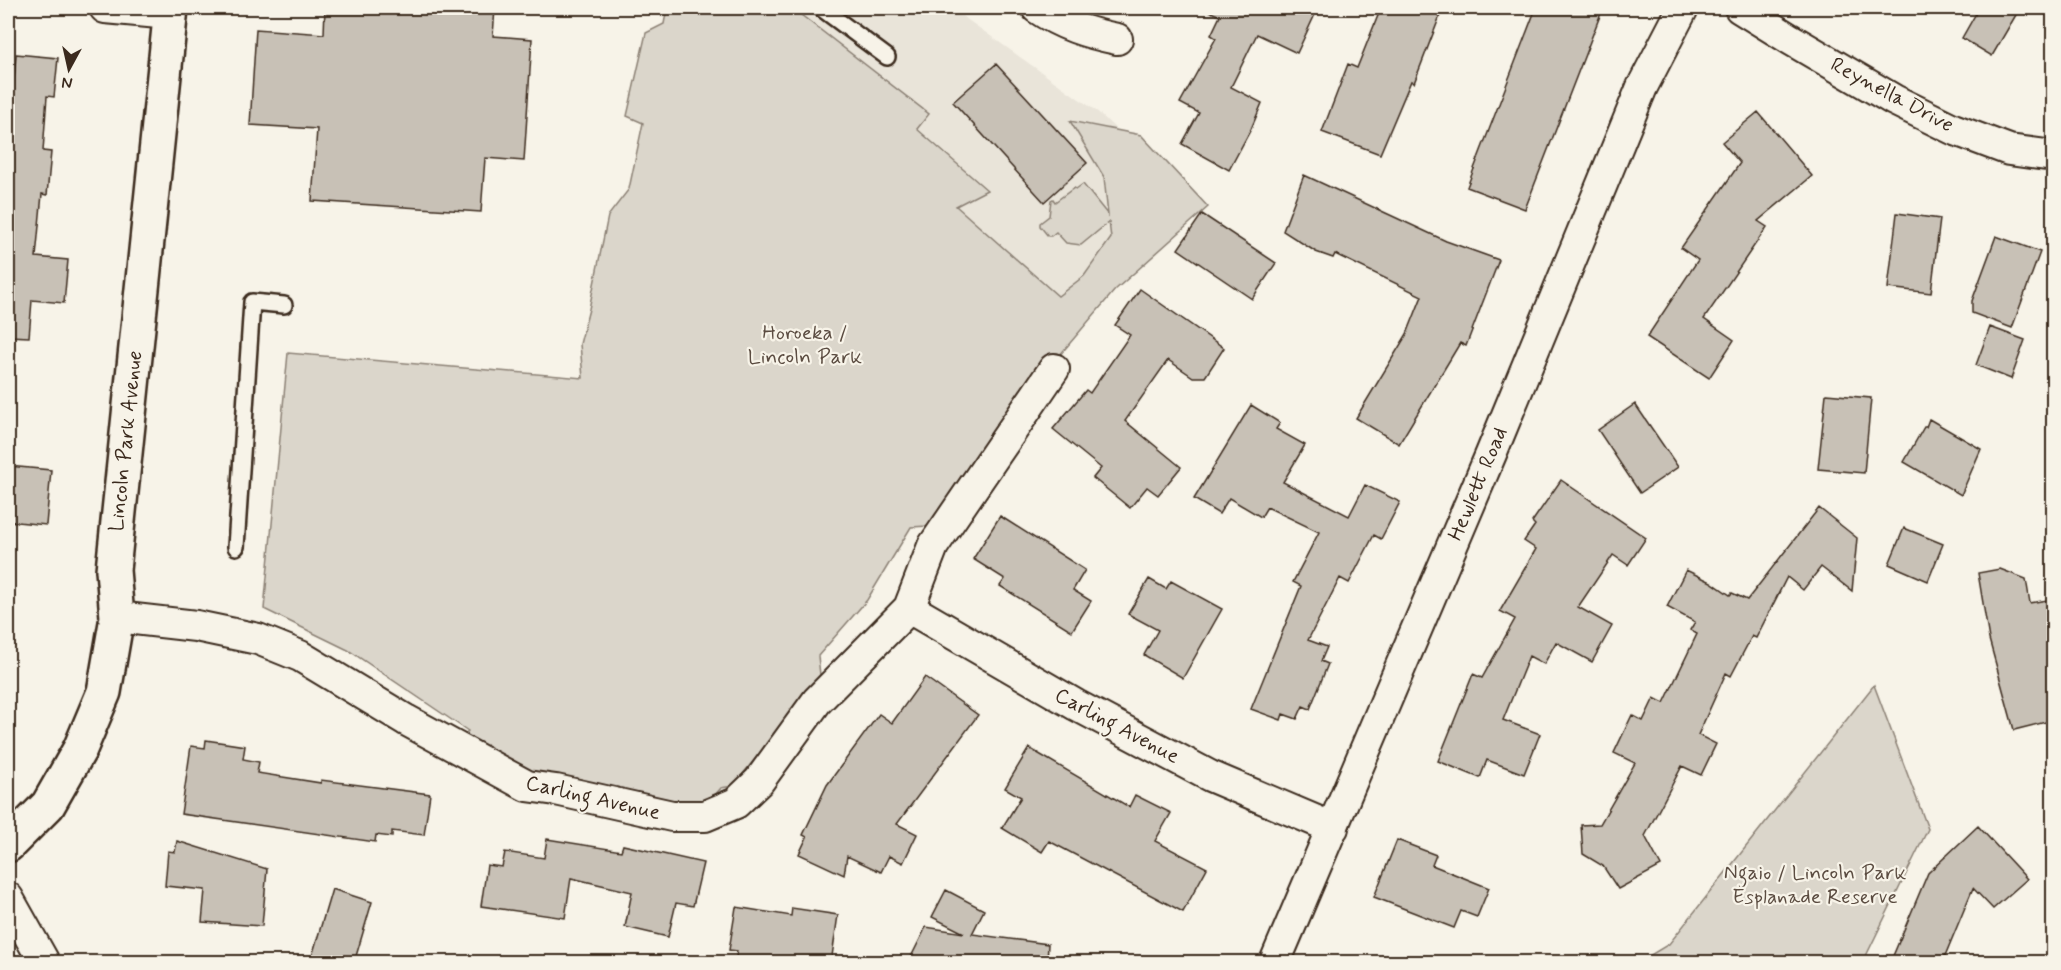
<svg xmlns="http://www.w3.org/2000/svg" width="2061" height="970" font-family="Mynerve,sans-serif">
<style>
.built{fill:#e9e4d9}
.green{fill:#dbd6cb;stroke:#8b8074;stroke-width:1.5}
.building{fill:#c8c1b6;stroke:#3b2a1e;stroke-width:1.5}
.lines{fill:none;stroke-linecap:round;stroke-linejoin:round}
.lane-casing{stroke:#3b2a1e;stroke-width:20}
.street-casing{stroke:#3b2a1e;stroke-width:34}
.secondary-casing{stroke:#3b2a1e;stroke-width:38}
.lane{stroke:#f7f3e8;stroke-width:15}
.street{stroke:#f7f3e8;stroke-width:30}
.secondary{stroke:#f7f3e8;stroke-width:33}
.labels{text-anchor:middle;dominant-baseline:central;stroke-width:4.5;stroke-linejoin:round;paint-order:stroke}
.street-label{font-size:21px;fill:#3b2a1e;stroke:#f7f3e8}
.park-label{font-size:21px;fill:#5b4c41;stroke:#f7f3e8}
</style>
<rect width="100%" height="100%" fill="#f7f3e8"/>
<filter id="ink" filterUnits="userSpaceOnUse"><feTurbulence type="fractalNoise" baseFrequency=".0167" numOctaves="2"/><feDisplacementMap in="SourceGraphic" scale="12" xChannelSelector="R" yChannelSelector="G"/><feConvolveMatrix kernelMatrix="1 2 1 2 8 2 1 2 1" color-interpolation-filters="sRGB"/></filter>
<g filter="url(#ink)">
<path class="built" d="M792,8h159l148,105 69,65 -94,133 -177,-158 32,-39z"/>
<path class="green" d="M667,8h125l137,106 -12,15 70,61 -31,16 102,90 26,-20 27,-38 -2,-16 -28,23 -15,-2 -10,-11 -5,4h-3l-8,-10v-3l9,-7 2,-16 2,-1 2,3 19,-14 2,1 7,-5 25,31 -4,-38 -34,-56 71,14 67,72 -93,83 -123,145 -64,91 -17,1 -3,5 -41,68 -49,56 2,19 -61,79 -26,32 -12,2 -13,15 -58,-5 -123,-23 -69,-35 10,-9 -120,-81 -84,-41 24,-256 295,25 -3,-34 9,-35 19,-93 21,-27 14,-66 -16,-7 19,-83 18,-9z
M1874,685l54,144 -65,133h-224l30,-18z"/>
<path class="building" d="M325,8h170l-2,28 39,3 -8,122 -39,-3 -4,54 -169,-11 5,-72 -67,-4 6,-96 68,5z
M1202,8h116l-21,45 -40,-19 -26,53 31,16 -11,26 -22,41 -47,-26 17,-31 -19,-10 36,-65 -5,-3 9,-19z
M1381,8h62l-29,75 -3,-2 -31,73 -58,-22 26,-68 9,4z
M1536,8h67l-78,201 -58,-22z
M1979,8h41l-28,48 -30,-18z
M16,54l42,4 -4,39 -7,-1 -4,55 8,1 -4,43 -5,-1 -6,63 32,3 -4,43 -32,-3 -3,37 -21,-1v-175z
M996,64l91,99 -43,39 -91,-100z
M1758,112l54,64 -54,45 9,6 -63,92 30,21 -25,38 -62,-41 51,-77 -17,-12 59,-85 -18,-21z
M1304,175l142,66 53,19 -33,86 -6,-3 -61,101 -43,-26 51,-84 15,-38 -87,-42 -2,4 -17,-6 -33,-21z
M1897,213l43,6 -9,74 -43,-5z
M1202,214l74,49 -24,36 -74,-50z
M1996,236l44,16 -28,76 -40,-15v-12z
M1140,289l84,59 -19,29h-12l-25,-17 -43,61 56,46 -23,28 -11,-8 -17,21 -37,-30 8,-10 -48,-39 33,-39 4,3 40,-58 -15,-10z
M1990,327l35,13 -14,39 -35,-14z
M1826,394l45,4 -7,75 -46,-4z
M1635,404l43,63 -38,26 -42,-63z
M1251,405l29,18 -4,6 29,16 -22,37 66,34 16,-31 35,17 -19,37 -7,-4 -25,48 -9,-5 -32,62 19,7 -6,14 7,3 -18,45 -7,-3 -6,13 -14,-5 -2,6 -30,-11 50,-123 -8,-4 26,-50 -52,-25 -6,10 -32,-19 -10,16 -25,-15z
M1929,419l52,30 -20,46 -57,-33 20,-35h2z
M8,466l43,4 -5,55 -38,-4z
M1561,480l85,58 -18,27 -15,-10 -35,52 34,19 -20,36 -36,-20 -12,22 -15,-8 -26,64 37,14 -16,40 -37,-14 -7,18 -42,-17 35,-87 9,4 33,-59 -15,-8 36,-62 -12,-8 11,-16 -3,-3z
M1819,508l38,30 -5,53 -31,-24 -18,23 -16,-13 -31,61 -4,-2 -21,40 -5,-3 -28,62 18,9 -15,31 -19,-9 -37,70 16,30 -43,23 -15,-23 -20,-12 -2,-29 19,-1 35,-61 -21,-10 18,-38 11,6 11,-23 10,5 33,-69 -7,-4 5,-8 -28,-15 19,-37 25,12 19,13 2,-2 15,7z
M1000,516l85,54 -12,20 18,11 -19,30 -72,-45 5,-7 -32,-20z
M1904,528l39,16 -15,37 -39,-17z
M2000,569l26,10 4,24 17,-3 7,34v86l-40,10 -25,-91 -11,-66z
M1149,579l17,10 5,-8 51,28 -39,69 -39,-23 14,-25 -30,-16z
M925,677l53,38 -81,109 20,10 -14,29 -14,-7 -8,16 -34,-16 -3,19 -45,-21 8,-17 -4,-2 24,-50 52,-71 13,9z
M206,740l39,6 -2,13 16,3 -2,11 64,10v-3l109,14 -6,41 -32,-4v6l-16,-2 -1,7 -194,-28 10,-68 14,2z
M1029,748l100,59 6,-12 36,18 -16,28 52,27 -24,44 -134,-71 -7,11 -40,-24 19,-31 -16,-9z
M1978,826l49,53 -34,30 -20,-21 -31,75h-52l38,-90z
M547,839l74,12 2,-6 80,18 -10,43 -17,-3 -8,34 -43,-10 7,-35 -61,-14 -6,40 -84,-12 6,-41 15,2 3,-15 39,6z
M1397,840l39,15 -4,10 57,23 -12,29 -16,-6 -7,17 -80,-31z
M177,841l90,28 -5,57 -60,-4 3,-32 -40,-4 3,-35 7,1z
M332,889l40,13 -18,61h-44z
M946,890l38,20 -12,24 76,10 -1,19h-139l18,-36 38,6 -32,-16z
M736,907l55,9 1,-8 46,7 -7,48h-96l2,-12 -8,-1z"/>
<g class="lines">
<g class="lane-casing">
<path id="lane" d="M821,8l66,49
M236,547l16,-245 32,3"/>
</g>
<g class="street-casing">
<path id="street" d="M105,8l65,6
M1037,8c25,17 50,25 80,31
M1740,8l50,31 104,61 59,29 56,21 45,6
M909,608l167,97 134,71 123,52
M117,617l79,9 62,13 42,17 106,64 121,66 29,4 116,26h33l31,-13 23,-22 58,-80 92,-93 24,-62 121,-177
M8,898l36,64
M1275,962l216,-508 151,-367 41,-79"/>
</g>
<g class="secondary-casing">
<path id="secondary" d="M8,845l40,-40 32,-56 24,-57 13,-75 -4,-47 58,-562"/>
</g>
<use href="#lane" class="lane"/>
<use href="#street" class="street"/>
<use href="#secondary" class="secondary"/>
</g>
</g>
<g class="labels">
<g class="street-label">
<text transform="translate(1892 95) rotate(28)">Reynella Drive</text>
<text transform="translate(126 441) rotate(-84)">Lincoln Park Avenue</text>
<text transform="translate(1478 484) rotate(-67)">Hewlett Road</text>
<text transform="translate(1117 726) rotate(28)">Carling Avenue</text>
<text transform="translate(593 798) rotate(13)">Carling Avenue</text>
</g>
<g class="park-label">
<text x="805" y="333">Horoeka /<tspan x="805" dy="24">Lincoln Park</tspan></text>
<text x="1815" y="873">Ngaio / Lincoln Park<tspan x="1815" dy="24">Esplanade Reserve</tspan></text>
</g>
</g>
<rect width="2061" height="970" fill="none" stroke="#f7f3e8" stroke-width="30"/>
<rect x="15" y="15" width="2031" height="940" fill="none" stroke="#3b2a1e" stroke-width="2" filter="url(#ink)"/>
<g transform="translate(69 69) rotate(188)" stroke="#f7f3e8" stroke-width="4.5" paint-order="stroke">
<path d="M0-4.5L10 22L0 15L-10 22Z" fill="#3b2a1e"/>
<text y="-9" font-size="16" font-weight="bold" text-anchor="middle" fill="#3b2a1e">N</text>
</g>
</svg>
